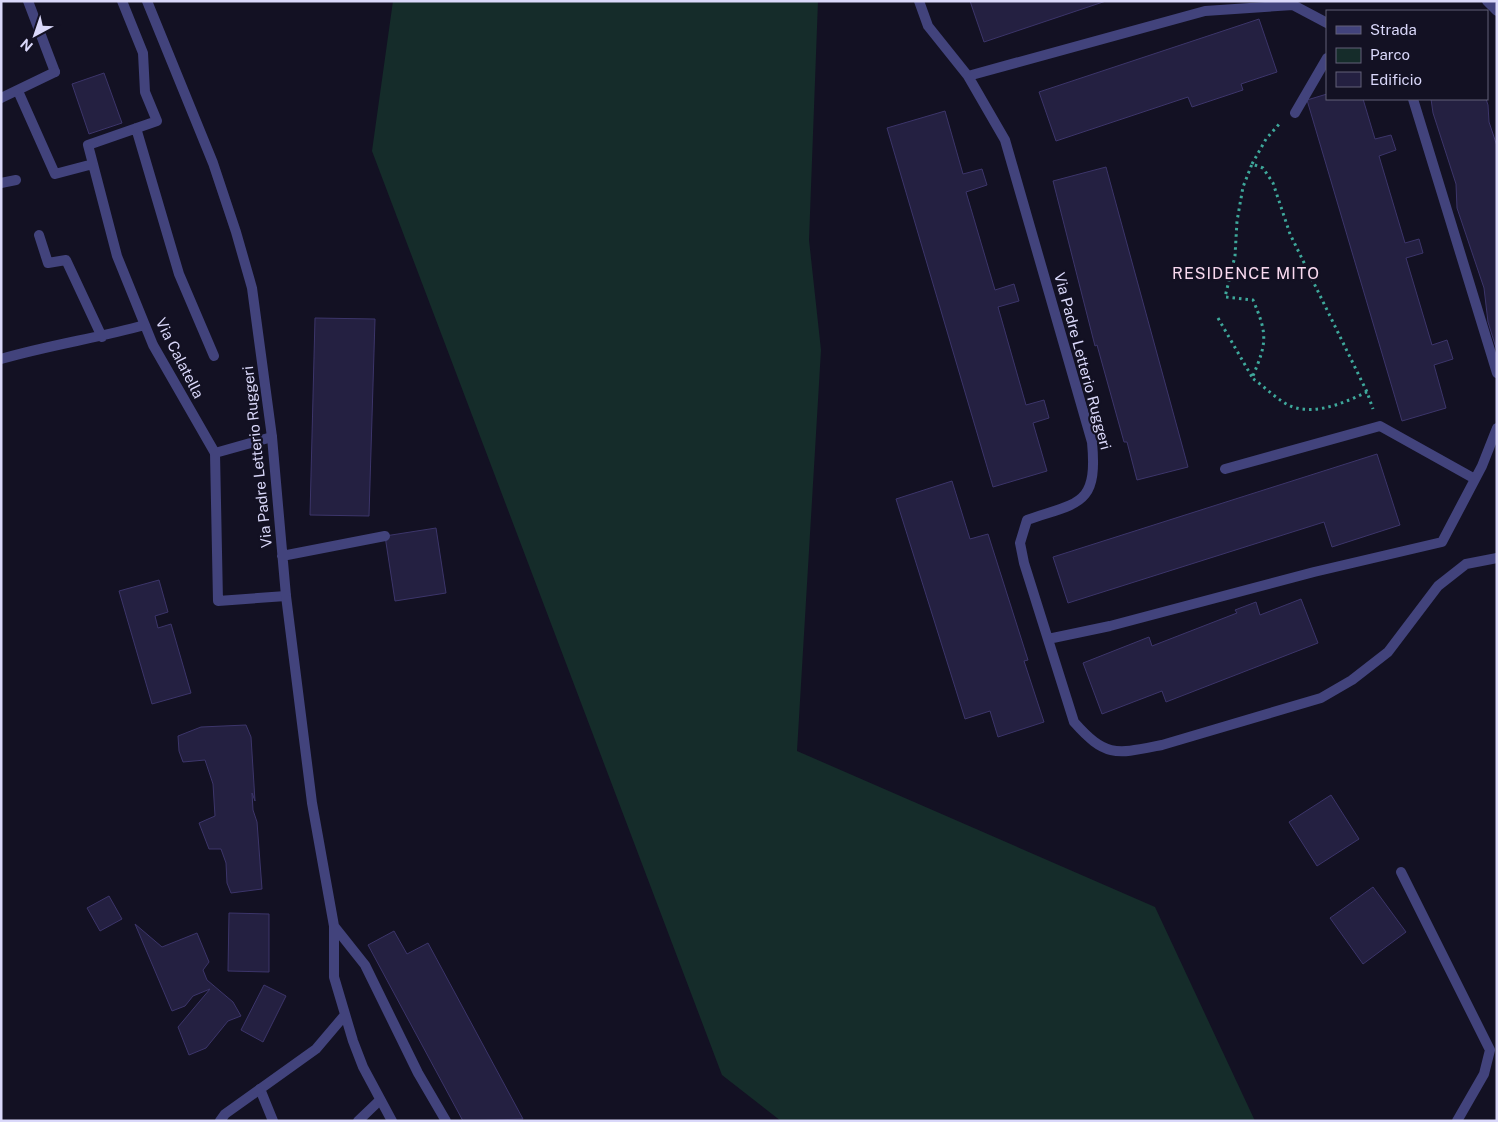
<svg xmlns="http://www.w3.org/2000/svg" width="1498" height="1122" font-family="'Public Sans',sans-serif">
<style>
.green{fill:#152c2a}
.building{fill:#242041;stroke:#3c356a}
.lines{fill:none;stroke-linecap:round;stroke-linejoin:round}
.path{stroke:#3ea89b;stroke-width:3;stroke-dasharray:2.5 4;stroke-linecap:butt}
.pedestrian{stroke:#42437c;stroke-width:10}
.minor{stroke:#42437c;stroke-width:10}
.labels{text-anchor:middle;dominant-baseline:central;stroke-width:4.5;stroke-linejoin:round;paint-order:stroke}
.street-label{font-size:15px;fill:#dad8fa;stroke:#131123}
.neighbourhood-label{font-size:16px;letter-spacing:1px;fill:#fadaf0;stroke:#131123}
</style>
<rect width="100%" height="100%" fill="#131123"/>
<path class="green" d="M393,1h425l-9,239 12,110 -24,401 358,156 100,214h-474l-59,-46 -350,-924z"/>
<path class="building" d="M970,1h136l-122,41z
M1259,19l18,53 -36,12 2,6 -51,17 -4,-10 -132,44 -17,-49z
M104,73l18,50 -33,11 -17,-50z
M1327,94v5h36l12,40 16,-4 5,15 -17,6 26,87 14,-4 4,14 -17,5 26,87 15,-5 6,19 -19,6 12,43 -44,13 -95,-321z
M1431,99h55l2,6 1,17 8,24v205l-9,-29 -4,-34 -27,-80 -1,-24 -23,-71z
M945,111l18,63 19,-5 5,16 -21,7 29,98 19,-6 5,17 -21,6 28,98 18,-5 5,18 -16,5 14,48 -54,16 -106,-359z
M1106,167l82,300 -51,13 -10,-38h-3l-27,-97 -2,1 -42,-165z
M315,318l60,1 -6,197 -59,-1z
M1377,454l23,71 -68,22 -8,-25 -256,81 -15,-46z
M952,481l18,58 18,-5 40,126 -4,1 20,61 -46,15 -8,-26 -25,8 -69,-220z
M436,528l10,65 -51,8 -10,-65z
M159,580l9,32 -13,4 3,12 13,-4 20,69 -39,11 -33,-113z
M1301,599l17,44 -152,59 -4,-11 -60,23 -19,-51 66,-26 3,9 85,-33 -2,-3 21,-8 4,13z
M246,725l5,12 4,64 -3,-8 1,17 4,12 5,67 -31,4 -4,-10 -1,-20 -5,-14h-12l-10,-26 16,-7 -2,-32 -8,-24 -22,2 -4,-11 -1,-15 23,-9z
M1331,795l28,44 -42,27 -28,-44z
M1373,887l33,45 -43,32 -33,-46z
M109,896l13,23 -22,12 -13,-23z
M229,913l40,1v58l-41,-1z
M135,924l27,23 35,-14 12,29 -6,8 4,10 26,22 8,14 -13,5 -22,27 -17,7 -11,-28 32,-38 -17,7 -8,10 -13,5z
M394,931l13,23 21,-11 95,176 -60,2 -95,-176z
M264,985l22,11 -23,46 -22,-12z"/>
<g class="lines">
<path class="path" d="M1252,164l14,-25 15,-17
M1218,318l34,59
M1367,392c-21,10 -50,23 -74,15 -14,-5 -29,-21 -41,-29 15,-35 16,-43 1,-78l-28,-3 10,-41 2,-35 6,-34 9,-23 11,4 10,15 17,51 77,158 6,17"/>
<path class="pedestrian" d="M28,1l27,71
M18,91l37,83 38,-10 24,92 36,89 62,108 3,148 68,-5
M136,128l43,146 35,82
M93,164l-5,-19 69,-24 -12,-29 -2,-39 -21,-52
M1,183l15,-3
M39,235l9,28 18,-3 36,77
M1,359c48,-14 97,-21 144,-34
M215,453l57,-16
M260,1089l13,32
M358,1121l22,-21"/>
<path class="minor" d="M147,1l66,162 23,69 16,56 20,149 14,159 26,207 22,123v51l19,64 10,26 29,54
M919,1l9,25 40,50 37,64 87,302c6,64 -13,60 -65,78l-7,23 4,20 50,159c32,36 42,32 88,23l159,-47 31,-18 36,-28 50,-66 28,-22 31,-6
M1487,1l10,10
M968,76l237,-65 88,-6 34,18
M1,98l54,-26
M1413,99l84,274
M1295,113l32,-55
M1225,469l155,-43 95,53
M282,556l103,-20
M1048,639l62,-13 204,-54 128,-30 40,-76 15,-38
M1401,872l89,178 -6,24 -27,47
M334,926l31,39 53,108 28,48
M220,1121l5,-7 91,-65 28,-33"/>
</g>
<g class="labels">
<g class="street-label">
<text transform="translate(180 358) rotate(63)">Via Calatella</text>
<text transform="translate(1083 361) rotate(75)">Via Padre Letterio Ruggeri</text>
<text transform="translate(257 457) rotate(-96)">Via Padre Letterio Ruggeri</text>
</g>
<g class="neighbourhood-label">
<text x="1246" y="273">RESIDENCE MITO</text>
</g>
</g>
<rect width="1498" height="1122" fill="none" stroke="#dad8fa" stroke-width="5"/>
<rect x="1326" y="10" width="162" height="90" fill="#131123" stroke="#636179"/>
<rect x="1336" y="26" width="25" height="8" fill="#42437c" stroke="#636179"/>
<text x="1370" y="35" font-size="15" fill="#dad8fa">Strada</text>
<rect x="1336" y="48" width="25" height="15" fill="#152c2a" stroke="#636179"/>
<text x="1370" y="60" font-size="15" fill="#dad8fa">Parco</text>
<rect x="1336" y="72" width="25" height="15" fill="#242041" stroke="#636179"/>
<text x="1370" y="85" font-size="15" fill="#dad8fa">Edificio</text>
<g transform="translate(35 35) rotate(220)" stroke="#131123" stroke-width="4" paint-order="stroke">
<path d="M0-4L9 19L0 12L-9 19Z" fill="#dad8fa"/>
<text y="-8" font-size="14" font-weight="bold" text-anchor="middle" fill="#dad8fa">N</text>
</g>
</svg>
